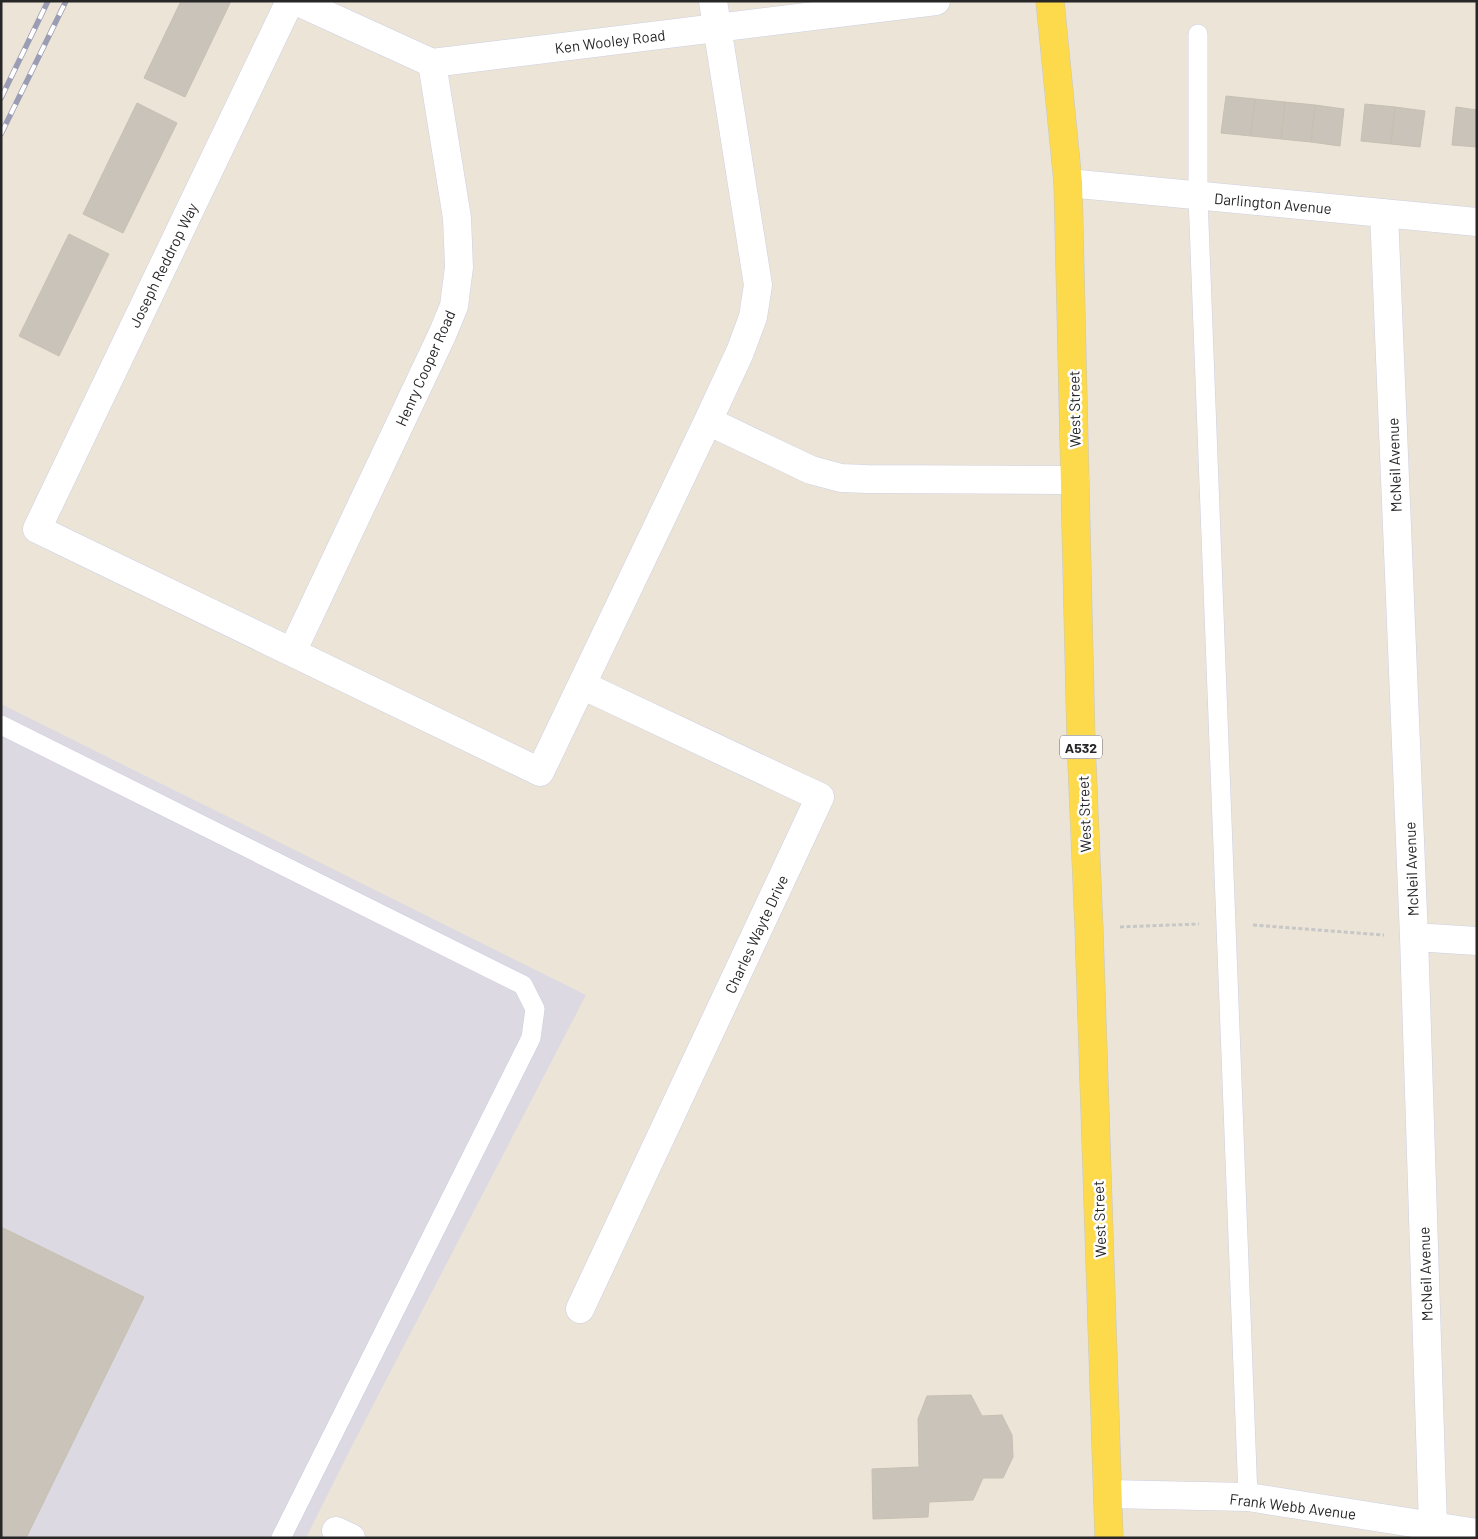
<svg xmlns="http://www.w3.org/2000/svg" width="1478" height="1539" font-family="Barlow,sans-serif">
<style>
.industrial{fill:#dcd9e3}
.building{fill:#cac3ba;stroke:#c7c0b1}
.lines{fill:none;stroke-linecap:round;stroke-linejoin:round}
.service-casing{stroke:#ccd0e2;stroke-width:20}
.minor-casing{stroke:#ccd0e2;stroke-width:29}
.primary-casing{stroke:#c7c7c7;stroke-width:29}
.path{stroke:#c7c7c7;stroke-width:3;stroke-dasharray:4 2.5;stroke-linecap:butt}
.service{stroke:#fff;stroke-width:19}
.minor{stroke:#fff;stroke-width:28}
.primary{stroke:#fdda4b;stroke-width:28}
.rail-casing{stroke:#9a9db4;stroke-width:5.5}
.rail{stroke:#fff;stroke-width:4;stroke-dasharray:11;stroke-linecap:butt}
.labels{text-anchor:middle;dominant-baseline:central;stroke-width:5;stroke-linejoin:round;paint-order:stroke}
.shield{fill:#fff;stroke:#686868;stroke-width:1}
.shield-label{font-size:14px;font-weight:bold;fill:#272727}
.street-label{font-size:15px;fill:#272727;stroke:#fff}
</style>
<rect width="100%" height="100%" fill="#ece4d7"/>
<path class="industrial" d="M1,704l585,291 -231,445 -49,98h-305z"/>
<path class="building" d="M181,1h50l-46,96 -41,-19z
M1226,96l29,3 -4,37 -30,-3z
M1255,99l30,3 -4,37 -30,-3z
M1285,102l30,3 -4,37 -30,-3z
M137,103l40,20 -54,110 -40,-19z
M1365,104l30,3 -4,37 -30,-3z
M1315,105l29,4 -4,37 -29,-4z
M1395,107l30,4 -5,36 -29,-3z
M1456,107l21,3v37l-25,-2z
M69,234l40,20 -50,102 -40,-20z
M1,1227l143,70 -118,241h-25z
M971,1395l11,21 20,-1 10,20 1,22 -10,21h-20l-10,22 -44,2 -1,15 -55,2 -1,-50 47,-2 -1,-48 9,-23z"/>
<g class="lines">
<g class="service-casing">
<path id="service" d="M1198,34v163l50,1300
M1,725l522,260 12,24 -4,29 -250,500"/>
</g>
<g class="minor-casing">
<path id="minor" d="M290,1l-253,528 503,243 168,-351 32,-69 13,-35 5,-32 -45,-284
M296,1l136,62 504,-62
M1068,183l409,39
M1384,213l30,724 19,589
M708,421l103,49 30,8 25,1 209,1
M292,652l150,-317 12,-29 5,-39 -2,-49 -25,-155
M1414,937l63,4
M580,1309l240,-512 -238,-112
M1108,1494l140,3 229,36
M336,1531l15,7"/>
</g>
<g class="primary-casing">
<path id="primary" d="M1050,1l18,182 13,558 8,188 20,609"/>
</g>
<path class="path" d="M1253,925l131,10
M1120,927l79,-3"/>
<use href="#service" class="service"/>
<use href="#minor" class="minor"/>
<use href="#primary" class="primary"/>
<g class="rail-casing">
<path id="rail" d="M1,98l47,-97
M1,134l65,-133"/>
</g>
<use href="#rail" class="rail"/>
</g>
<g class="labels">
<rect class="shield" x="1060" y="735.5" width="42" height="23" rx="4"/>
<g class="shield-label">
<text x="1081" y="747">A532</text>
</g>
<g class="street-label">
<text transform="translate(610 41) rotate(-7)">Ken Wooley Road</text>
<text transform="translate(1273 203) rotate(5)">Darlington Avenue</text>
<text transform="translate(163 265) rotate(-64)">Joseph Reddrop Way</text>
<text transform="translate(425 368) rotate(-66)">Henry Cooper Road</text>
<text transform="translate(1074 409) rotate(-91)">West Street</text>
<text transform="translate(1394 465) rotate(-92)">McNeil Avenue</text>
<text transform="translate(1084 814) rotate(-92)">West Street</text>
<text transform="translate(1411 869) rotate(-92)">McNeil Avenue</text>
<text transform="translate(756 934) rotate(-65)">Charles Wayte Drive</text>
<text transform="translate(1099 1219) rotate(-92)">West Street</text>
<text transform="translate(1425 1274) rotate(-92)">McNeil Avenue</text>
<text transform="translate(1293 1506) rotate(7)">Frank Webb Avenue</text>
</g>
</g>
<rect width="1478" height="1539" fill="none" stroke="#272727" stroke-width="5"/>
</svg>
